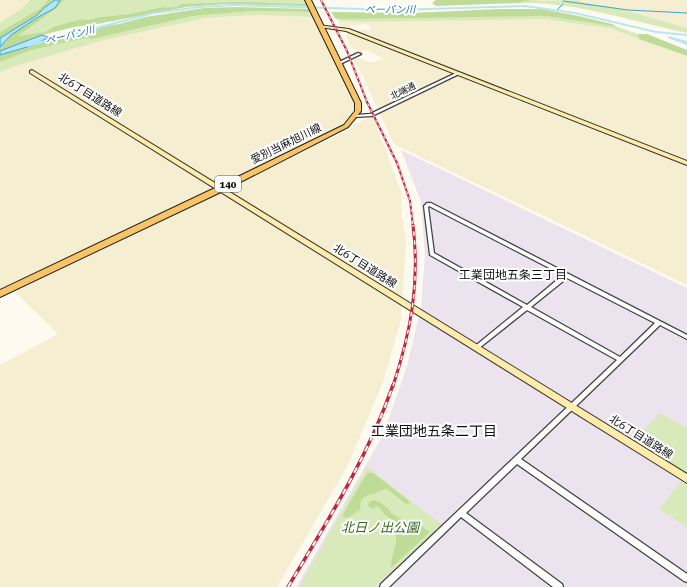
<svg xmlns="http://www.w3.org/2000/svg" width="687" height="587" font-family="'Roboto Serif','Noto Sans JP',serif">
<style>
.industrial{fill:#ebe3ed}
.farmland{fill:#f5eed0}
.green{fill:#d8eab9}
.forest{fill:#bedb98}
.water{fill:#b5e6f7;stroke:#3ba5ce}
.lines{fill:none;stroke-linecap:round;stroke-linejoin:round}
.stream{stroke:#3ba5ce;stroke-width:1}
.river{fill:#b5e6f7;fill-rule:evenodd}
.street-casing{stroke:#424242;stroke-width:2.5}
.secondary-casing{stroke:#313131;stroke-width:2}
.primary-casing{stroke:#202020;stroke-width:2}
.street{fill:#fff;fill-rule:evenodd}
.secondary{fill:#ffecab;fill-rule:evenodd}
.primary{fill:#f9c466;fill-rule:evenodd}
.rail-far2-casing{stroke:#c0253f;stroke-width:2}
.rail-far1-casing{stroke:#c0253f;stroke-width:3}
.rail-casing{stroke:#c0253f;stroke-width:3.5}
.rail-far2{stroke:#fff;stroke-width:1;stroke-dasharray:3;stroke-linecap:butt}
.rail-far1{stroke:#fff;stroke-width:1.5;stroke-dasharray:4.5;stroke-linecap:butt}
.rail{stroke:#fff;stroke-width:2;stroke-dasharray:6;stroke-linecap:butt}
.labels{text-anchor:middle;dominant-baseline:central;stroke-width:4;stroke-linejoin:round;paint-order:stroke}
.far-street-label{font-size:9px;fill:#0f0f0f;stroke:#fff}
.far-water-label{font-size:10px;font-style:italic;fill:#1675a2;stroke:#fff}
.shield{fill:#fff;stroke:#575757;stroke-width:1}
.shield-label{font-size:10px;font-weight:bold;fill:#0f0f0f}
.street-label{font-size:11px;fill:#0f0f0f;stroke:#fff}
.neighbourhood-label{font-size:12px;fill:#0f0f0f;stroke:#fff}
.near-park-label{font-size:13px;font-style:italic;fill:#36671e;stroke:#fff}
.near-neighbourhood-label{font-size:14px;fill:#0f0f0f;stroke:#fff}
</style>
<rect width="100%" height="100%" fill="#fffaf0"/>
<path class="industrial" d="M401,150l286,138v299h-391l87,-152 24,-69 14,-59 4,-52 -4,-53z"/>
<path class="farmland" d="M0,0h30l-9,9 -21,14z
M577,0h110v28l-73,-21 -29,-4z
M252,15l62,2 4,11 36,71v10l-7,12 -8,6 -339,163v-218l19,-7 85,-25 102,-22z
M505,19h40l67,10 75,27v229l-293,-141 -35,-76 -6,-8 6,-2 13,5 12,-5 -19,-8 -5,2 -9,-4 -6,-13 18,-6 3,1 4,-1 1,-3 -6,-2 -20,3 -6,-2v-4l25,1z
M373,116l28,76 1,25 4,25 -5,78 -18,62 -36,85 -70,120h-277v-222l58,-31 -43,-42 337,-164 3,-4z"/>
<path class="green" d="M30,0h18l-9,9 -39,23v-9l21,-14z
M64,0h242l2,4 -85,-1 -55,5 -5,-1 -34,7 -29,3 -13,3 -5,-1 -27,7 -10,6 -24,5 -3,-1 39,-28z
M577,0l8,3 29,4 73,21v5c-55,-12 -110,-31 -167,-30l3,-2z
M253,11l58,1 3,5 -62,-2 -46,3 -102,22 -85,25 -19,7v-10l32,-12 54,-12 7,1 100,-23z
M546,16l72,11 20,7 1,5 -27,-10 -67,-10 -181,3 -25,-1 -4,-3z
M660,413l27,15v99l-28,-18 25,-31 -53,-34z
M367,467l75,58 -68,62h-75z"/>
<path class="forest" d="M48,0h7l-11,8 -8,8 -36,22v-6l39,-23z
M60,0h4l-7,8 -39,28 27,-4 10,-6 27,-7 5,1 13,-3 29,-3 34,-7c6,1 14,1 19,-3l59,-2 67,2 -1,2 -82,-2 -39,3 -89,17 -23,3 -32,8 -42,16v-4l11,-12 29,-19 15,-8z
M436,0h108l-21,1 -3,2 -84,3 -4,-3z
M235,7l75,2 1,3 -58,-1 -60,5 -100,23 -7,-1 -54,12 -32,12v-7l34,-10 15,-8 41,-9 29,-4 26,-7 20,-3 39,-6z
M499,9h42l38,7 33,8 6,3 -72,-11 -202,3 -9,-1 -4,-6 80,1z
M638,34h9l40,16v6l-48,-17z
M367,473h6l36,28 1,2 -4,1 -19,-15 -6,1 -5,3 -8,2 -7,5 -1,10c-5,2 -8,6 -13,8l-5,-2z
M374,500l6,2 9,7 2,4 16,9 10,1 13,9 -39,36c0,-17 9,-22 3,-42l3,-3 -12,-8 -7,-9 -5,3 -5,-3 1,-4z"/>
<path class="water" d="M55,0h5l-5,8 -15,8 -29,19 -11,12v-9l36,-22 8,-8z
M42,35l7,2 -15,8 -34,10v-4z"/>
<g class="lines">
<path class="stream" d="M563,1l65,9 59,3
M557,10l6,-6"/>
<path class="river" d="M233,4l163,5 129,-4 50,7 81,19 31,3v2l-31,-3 -81,-19 -50,-7 -129,4 -163,-5 -33,2 -46,6 -126,33 -3,-2 129,-33 46,-6z
M668,36l19,5v4l-19,-7z"/>
<g class="street-casing">
<path id="street" d="M358,53l3,1 -21,10 -3,-1z
M456,73l3,1 -87,42 -17,1 -2,-1 2,-1 15,-1z
M427,203h4l256,132v4l-27,-14 -139,134 166,115v8l-3,-1 -167,-117 -51,49 96,71 1,3h-10l-92,-70 -72,70h-9l1,-3 236,-224 -90,-50 -49,39h-4l-1,-1 1,-1 49,-40 -93,-52 -6,-49zM429,206l134,69 -36,30 -93,-52 -6,-46zM567,278l88,45 -35,34 -89,-50z"/>
</g>
<g class="secondary-casing">
<path id="secondary" d="M318,25l31,4 338,132v4l-341,-134 -26,-4h-2z
M32,70l655,404v9l-657,-410v-2z"/>
</g>
<g class="primary-casing">
<path id="primary" d="M305,0h6l50,103v8l-13,16 -125,64 -223,106v-7l217,-103 127,-62 11,-14v-8z"/>
</g>
<use href="#street" class="street"/>
<use href="#secondary" class="secondary"/>
<use href="#primary" class="primary"/>
<g class="rail-far2-casing">
<path id="rail-far2" d="M321,0l26,51 20,51 30,61 13,38 3,25"/>
</g>
<g class="rail-far1-casing">
<path id="rail-far1" d="M393,386c18,-55 27,-103 20,-161"/>
</g>
<g class="rail-casing">
<path id="rail" d="M288,587c39,-65 80,-130 105,-202"/>
</g>
<use href="#rail-far2" class="rail-far2"/>
<use href="#rail-far1" class="rail-far1"/>
<use href="#rail" class="rail"/>
</g>
<g class="labels">
<g class="far-street-label">
<text transform="translate(403 91) rotate(-26)">北端通</text>
</g>
<g class="far-water-label">
<text x="390" y="9">ペーパン川</text>
<text transform="translate(70 35) rotate(-14)">ペーパン川</text>
</g>
<rect class="shield" x="215" y="176" width="26" height="16" rx="3"/>
<g class="shield-label">
<text x="228" y="184">140</text>
</g>
<g class="street-label">
<text transform="translate(90 95) rotate(32)">北6丁目道路線</text>
<text transform="translate(286 144) rotate(-26)">愛別当麻旭川線</text>
<text transform="translate(365 266) rotate(32)">北6丁目道路線</text>
<text transform="translate(641 437) rotate(32)">北6丁目道路線</text>
</g>
<g class="neighbourhood-label">
<text x="513" y="275">工業団地五条三丁目</text>
</g>
<g class="near-park-label">
<text x="380" y="527">北日ノ出公園</text>
</g>
<g class="near-neighbourhood-label">
<text x="434" y="431">工業団地五条二丁目</text>
</g>
</g>
</svg>
